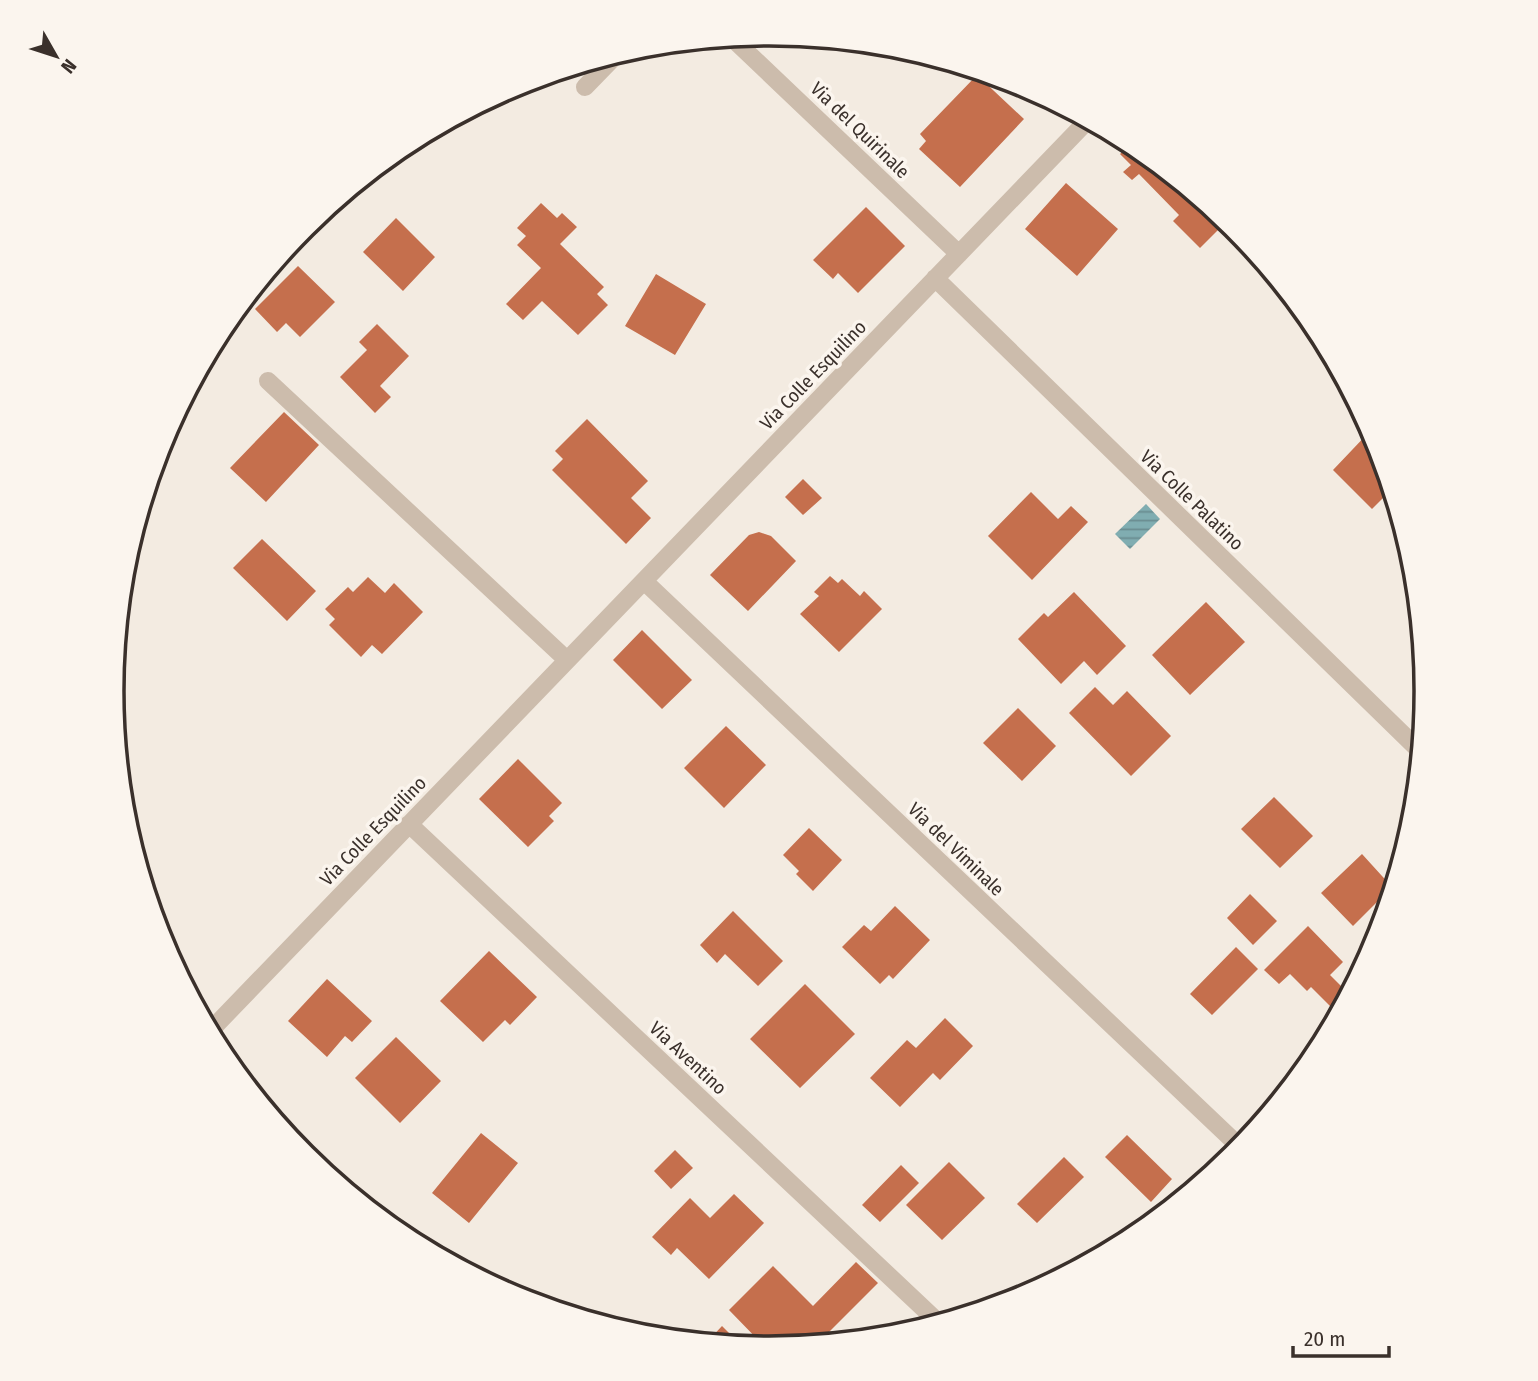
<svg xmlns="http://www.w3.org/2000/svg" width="1538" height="1381" font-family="'Fira Sans Condensed',sans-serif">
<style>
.water{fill:url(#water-rules)}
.building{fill:#c56f4d}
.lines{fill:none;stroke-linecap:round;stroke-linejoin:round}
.minor{stroke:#ccbcac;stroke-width:18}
.labels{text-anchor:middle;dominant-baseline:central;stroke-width:7;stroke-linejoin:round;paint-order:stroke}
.street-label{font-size:19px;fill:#3a302b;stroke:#fbf5ee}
.rim{fill:none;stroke:#3a302b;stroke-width:3.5}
</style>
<defs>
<pattern id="water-rules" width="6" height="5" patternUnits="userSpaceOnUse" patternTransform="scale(1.75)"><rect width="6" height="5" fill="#80adb1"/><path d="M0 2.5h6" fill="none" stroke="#6a8d90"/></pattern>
</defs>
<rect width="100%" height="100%" fill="#f3ebe1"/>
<path class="water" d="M1146,504l14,15 -30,30 -15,-15z"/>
<path class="building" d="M977,75l47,44 -64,68 -41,-38 7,-8 -6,-7z
M1132,143l78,63 16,16 -26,26 -27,-27 6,-6 -40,-41 -7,6 -9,-8 8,-7 -11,-11z
M1066,183l52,46 -41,47 -52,-47z
M541,203l16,15 5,-5 15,14 -17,17 44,43 -7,7 11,11 -30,30 -36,-34 -19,19 -17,-16 35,-36 -24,-23 9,-9 -9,-8z
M866,207l39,39 -47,47 -20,-20 -5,6 -20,-19z
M396,218l39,39 -32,34 -40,-39z
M298,266l37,36 -35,35 -14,-14 -9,9 -22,-23z
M656,274l50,30 -31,51 -50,-29z
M377,324l32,32 -29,30 11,11 -16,16 -35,-36 27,-27 -8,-8z
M284,412l35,33 -53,57 -36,-34z
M587,419l61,62 -17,17 20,20 -25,26 -74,-74 11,-11 -8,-8z
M1371,430l5,9 16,50 -20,20 -39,-39z
M803,479l19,19 -19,17 -18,-18z
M1031,492l27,27 13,-13 17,16 -56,58 -44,-44z
M759,532l12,4 25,25 -48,50 -38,-36 39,-40z
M262,539l54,52 -29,30 -54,-53z
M830,576l8,7 4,-4 18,17 4,-5 18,18 -43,43 -39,-38 19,-18 -5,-4z
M368,577l17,16 9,-10 29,29 -41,42 -10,-9 -11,12 -32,-32 6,-6 -10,-10 23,-22 5,5z
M1074,592l52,54 -29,29 -13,-14 -23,23 -43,-45 26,-26 4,4z
M1206,602l39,40 -55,53 -38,-40z
M642,630l50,50 -30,29 -49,-49z
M1095,687l18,18 14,-14 44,45 -40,40 -62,-63z
M1018,708l38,38 -34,35 -39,-38z
M726,726l40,39 -42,43 -40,-40z
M518,759l44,44 -13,13 5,5 -26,26 -49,-48z
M1274,797l39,39 -33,32 -39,-39z
M809,828l33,32 -29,31 -17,-17 3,-3 -16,-16z
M1362,854l30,33 -39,39 -32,-33z
M1250,894l27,27 -24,24 -26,-27z
M895,906l35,34 -37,39 -4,-4 -9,9 -38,-37 22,-22 7,6z
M733,911l50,50 -25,25 -33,-32 -8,9 -17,-18z
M1308,926l35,36 -13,13 17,17 -15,16 -21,-21 -4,4 -17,-17 -11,10 -15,-14z
M1236,947l22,22 -46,46 -22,-21z
M489,951l48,46 -27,28 -5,-5 -22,22 -43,-41z
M327,979l45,42 -20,21 -7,-6 -18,21 -39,-36z
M805,984l50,50 -55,54 -50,-49z
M945,1018l28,28 -33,34 -7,-7 -33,34 -30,-29 37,-38 9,8z
M396,1037l45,44 -41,42 -45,-45z
M481,1133l37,30 -49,60 -37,-30z
M1127,1135l45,44 -21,23 -46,-45z
M675,1150l18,18 -22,21 -17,-18z
M1064,1157l20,20 -47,46 -20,-19z
M949,1162l36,36 -43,42 -36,-35z
M901,1165l18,18 -39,39 -18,-17z
M734,1194l30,29 -55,56 -32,-31 -6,7 -19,-18 38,-39 20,20z
M856,1262l22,21 -60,60 -52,5 -37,-38 44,-44 40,40z
M722,1326l19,19 -34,-3z"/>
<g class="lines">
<path class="minor" d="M731,37l228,217
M585,87l34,-35
M935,278l485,473
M268,381l299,279
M644,581l596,566
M409,824l530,499
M210,1031l878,-911"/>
</g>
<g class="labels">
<g class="street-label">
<text transform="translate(860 130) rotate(44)">Via del Quirinale</text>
<text transform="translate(813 375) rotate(-46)">Via Colle Esquilino</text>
<text transform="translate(1192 500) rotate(44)">Via Colle Palatino</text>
<text transform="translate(373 831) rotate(-46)">Via Colle Esquilino</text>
<text transform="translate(956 849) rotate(44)">Via del Viminale</text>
<text transform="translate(688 1058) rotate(43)">Via Aventino</text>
</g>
</g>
<path d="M0 0H1538V1381H0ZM124 691a645 645 0 1 1 1290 0a645 645 0 1 1-1290 0Z" fill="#fbf5ee" fill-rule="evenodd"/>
<path class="rim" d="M124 691a645 645 0 1 1 1290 0a645 645 0 1 1-1290 0Z"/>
<g transform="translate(56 56) rotate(129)" stroke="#fbf5ee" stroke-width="5" paint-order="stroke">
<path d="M0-5L12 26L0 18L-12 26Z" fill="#3a302b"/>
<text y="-10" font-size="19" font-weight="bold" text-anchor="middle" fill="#3a302b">N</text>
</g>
<path d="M1293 1346v10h96v-10" fill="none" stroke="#3a302b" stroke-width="3.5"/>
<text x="1304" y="1346" font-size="21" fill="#3a302b" stroke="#fbf5ee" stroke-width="5" paint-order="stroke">20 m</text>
</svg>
